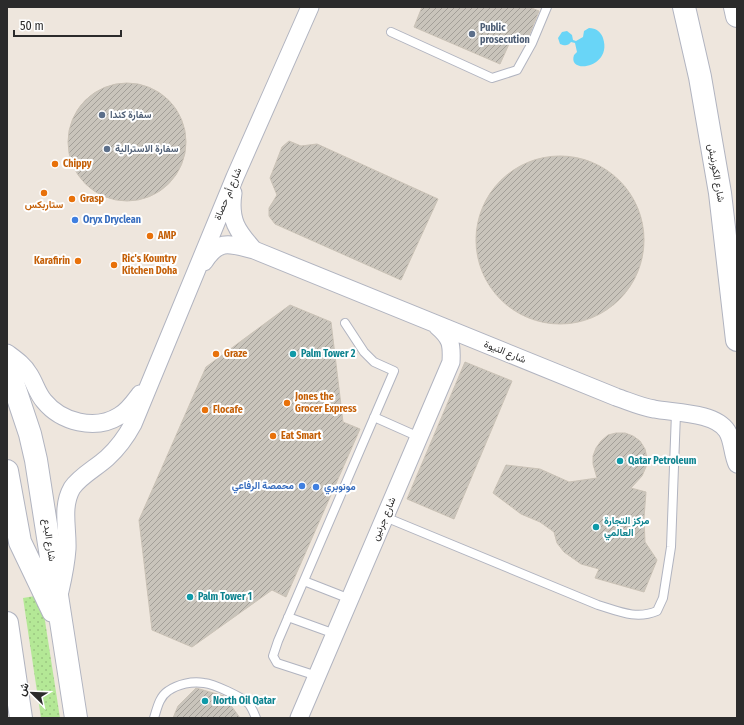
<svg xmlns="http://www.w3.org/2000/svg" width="744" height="725" font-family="'Fira Sans Condensed',Vazirmatn,sans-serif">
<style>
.grass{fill:url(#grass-dots)}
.water{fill:#69d5f7}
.building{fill:url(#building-hatch);stroke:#cac2b6}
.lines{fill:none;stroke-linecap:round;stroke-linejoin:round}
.service-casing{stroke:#b1b4c0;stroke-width:10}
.minor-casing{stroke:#b1b4c0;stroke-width:19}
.secondary-casing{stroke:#b1b4c0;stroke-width:24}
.service{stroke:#fff;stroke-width:8}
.minor{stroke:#fff;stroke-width:17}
.secondary{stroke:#fff;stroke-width:22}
.service-dot{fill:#5c6f8a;stroke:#fff;stroke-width:1.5}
.food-dot{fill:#e8710a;stroke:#fff;stroke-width:1.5}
.shop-dot{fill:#3f7fe0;stroke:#fff;stroke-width:1.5}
.culture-dot{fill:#0f9aa8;stroke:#fff;stroke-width:1.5}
.labels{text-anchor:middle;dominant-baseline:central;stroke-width:4;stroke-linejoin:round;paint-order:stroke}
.service-label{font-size:10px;font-weight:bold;fill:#4e5e75;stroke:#fff;text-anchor:start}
.food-label{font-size:10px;font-weight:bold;fill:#c56008;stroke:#fff;text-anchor:start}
.street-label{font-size:10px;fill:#2b2b2b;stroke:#fff}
.shop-label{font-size:10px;font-weight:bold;fill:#366cbe;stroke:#fff;text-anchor:start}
.culture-label{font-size:10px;font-weight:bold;fill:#0d838f;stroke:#fff;text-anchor:start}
</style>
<defs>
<pattern id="grass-dots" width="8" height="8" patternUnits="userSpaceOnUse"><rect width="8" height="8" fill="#b4e896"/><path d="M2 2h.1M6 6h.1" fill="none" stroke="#9bc781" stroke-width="1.8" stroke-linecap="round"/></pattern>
<pattern id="building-hatch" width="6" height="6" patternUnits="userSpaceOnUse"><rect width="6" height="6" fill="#c9c4bb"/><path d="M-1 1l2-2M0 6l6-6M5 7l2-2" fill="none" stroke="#a39f98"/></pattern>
</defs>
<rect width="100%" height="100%" fill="#eee6dd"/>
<path class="grass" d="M41,595l19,123h-19l-18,-120z"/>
<path class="water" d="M589,28c7,0 12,4 14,10 10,30 -36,37 -29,17l3,-3 -2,-9 -4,-1c-3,4 -6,4 -11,2l-2,-6 4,-6 5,-1 5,4 1,5 3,1 7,-4 1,-6z"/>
<path class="building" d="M422,7h107l10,4 -11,27 -14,-5 -14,31 -86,-37z
M68 142a59 59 0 1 1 118 0a59 59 0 1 1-118 0Z
M289,141l12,5 16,-2 121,55 -37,81 -126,-56 -6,-8v-8l8,-13 -7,-17 12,-31z
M476 240a84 84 0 1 1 168 0a84 84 0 1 1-168 0Z
M290,305l41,17 12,100 17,7 -74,168 -14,-7 -80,57 -40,-17 -13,-110 67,-153z
M465,362l47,19 -58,138 -47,-20z
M616,433h9l8,3 7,5 5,8 2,9 -1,9 -4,9 -11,12 15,4 -2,26 1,24 12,18 -13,32 -49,-14 4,-9 -18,-5 -17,-12 -7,-9 -3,-11 -14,-10 -19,-8 -28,-21 13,-28 34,4 29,13 28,-4 -4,-14v-8l3,-8 5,-7 7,-6z
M196,688l28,8 16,22h-67l5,-12z"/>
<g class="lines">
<g class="service-casing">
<path id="service" d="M391,32l101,46 25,-8 15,-27 15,-36
M374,417l45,20
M385,517l213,88c20,6 38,15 59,6l6,-13 8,-51 5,-134
M304,581l46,18
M288,617l47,17
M317,676l-40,-13 -4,-7 5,-15 116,-270 -20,-9 -10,-10 -19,-29
M154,718c3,-9 5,-21 14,-27 10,-7 24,-10 36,-8 10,1 38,14 45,21 3,4 5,9 7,14"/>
</g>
<g class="minor-casing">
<path id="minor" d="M233,193c-4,27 4,38 21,57
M204,262c15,-24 26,-18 50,-12l362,147c12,4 25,10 38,12 20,4 61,3 73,22 6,9 5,22 10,33
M7,353c8,6 17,12 22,21 6,9 8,19 15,27 17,21 51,30 75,15 9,-5 15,-14 21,-22
M60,591c3,-13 6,-28 7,-42 1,-20 -6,-42 5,-61 8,-12 24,-20 35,-30 11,-10 19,-21 26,-34l102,-247 75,-170
M299,718l152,-356c1,-18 0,-24 -14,-36"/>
</g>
<g class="secondary-casing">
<path id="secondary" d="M684,7l16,70 20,116 17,147
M735,7l2,9
M7,365l23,69 6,26 40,258
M7,471l13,71 33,69
M7,623l14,95"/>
</g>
<use href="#service" class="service"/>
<use href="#minor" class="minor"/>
<use href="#secondary" class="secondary"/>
</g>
<g class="service-dot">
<circle cx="472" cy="34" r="4"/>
<circle cx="102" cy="115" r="4"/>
<circle cx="107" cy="149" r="4"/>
</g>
<g class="food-dot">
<circle cx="55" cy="164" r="4"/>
<circle cx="44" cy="193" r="4"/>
<circle cx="72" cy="199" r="4"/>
<circle cx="150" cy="236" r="4"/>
<circle cx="78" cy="261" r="4"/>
<circle cx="114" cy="265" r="4"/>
<circle cx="216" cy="354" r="4"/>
<circle cx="287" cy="403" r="4"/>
<circle cx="205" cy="410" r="4"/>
<circle cx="273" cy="436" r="4"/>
</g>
<g class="shop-dot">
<circle cx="75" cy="220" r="4"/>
<circle cx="302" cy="486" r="4"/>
<circle cx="316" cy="487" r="4"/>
</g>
<g class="culture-dot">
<circle cx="293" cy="354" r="4"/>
<circle cx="620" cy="461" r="4"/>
<circle cx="596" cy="527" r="4"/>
<circle cx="190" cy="597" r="4"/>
<circle cx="205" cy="701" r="4"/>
</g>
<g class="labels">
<g class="service-label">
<text x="480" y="28">Public<tspan x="480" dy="12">prosecution</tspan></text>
<text x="110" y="115">سفارة كندا</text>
<text x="115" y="149">سفارة الاسترالية</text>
</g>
<g class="food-label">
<text x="63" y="164">Chippy</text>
<text x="80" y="199">Grasp</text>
<text x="44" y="205" text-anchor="middle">ستاربكس</text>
<text x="158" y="236">AMP</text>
<text x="122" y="259">Ric's Kountry<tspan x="122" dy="12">Kitchen Doha</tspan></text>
<text x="70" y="261" text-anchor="end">Karafirin</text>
<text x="224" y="354">Graze</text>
<text x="295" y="397">Jones the<tspan x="295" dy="12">Grocer Express</tspan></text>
<text x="213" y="410">Flocafe</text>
<text x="281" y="436">Eat Smart</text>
</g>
<g class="street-label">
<text transform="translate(716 173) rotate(80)">شارع الكورنيش</text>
<text transform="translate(228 194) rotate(-67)">شارع أم حصاة</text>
<text transform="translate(505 352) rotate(22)">شارع النيوة</text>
<text transform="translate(384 519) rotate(-67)">شارع جرنين</text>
<text transform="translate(49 540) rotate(82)">شارع البدع</text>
</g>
<g class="shop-label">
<text x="83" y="220">Oryx Dryclean</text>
<text x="294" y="486" text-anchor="end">محمصة الرفاعي</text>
<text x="324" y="487">مونوبري</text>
</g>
<g class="culture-label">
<text x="301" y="354">Palm Tower 2</text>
<text x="628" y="461">Qatar Petroleum</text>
<text x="604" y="521">مركز التجارة<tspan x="604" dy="12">العالمي</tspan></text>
<text x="198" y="597">Palm Tower 1</text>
<text x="213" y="701">North Oil Qatar</text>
</g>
</g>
<rect width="744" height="725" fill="none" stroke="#2b2b2b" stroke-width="16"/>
<g transform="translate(32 693) rotate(293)" stroke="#ffffff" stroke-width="3" paint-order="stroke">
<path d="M0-3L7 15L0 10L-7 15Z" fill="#2b2b2b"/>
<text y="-6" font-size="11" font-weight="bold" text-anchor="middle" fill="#2b2b2b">ش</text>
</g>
<path d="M14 30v6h107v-6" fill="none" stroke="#2b2b2b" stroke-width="2"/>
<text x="20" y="30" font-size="12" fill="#2b2b2b" stroke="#ffffff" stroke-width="3" paint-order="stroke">50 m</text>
</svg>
